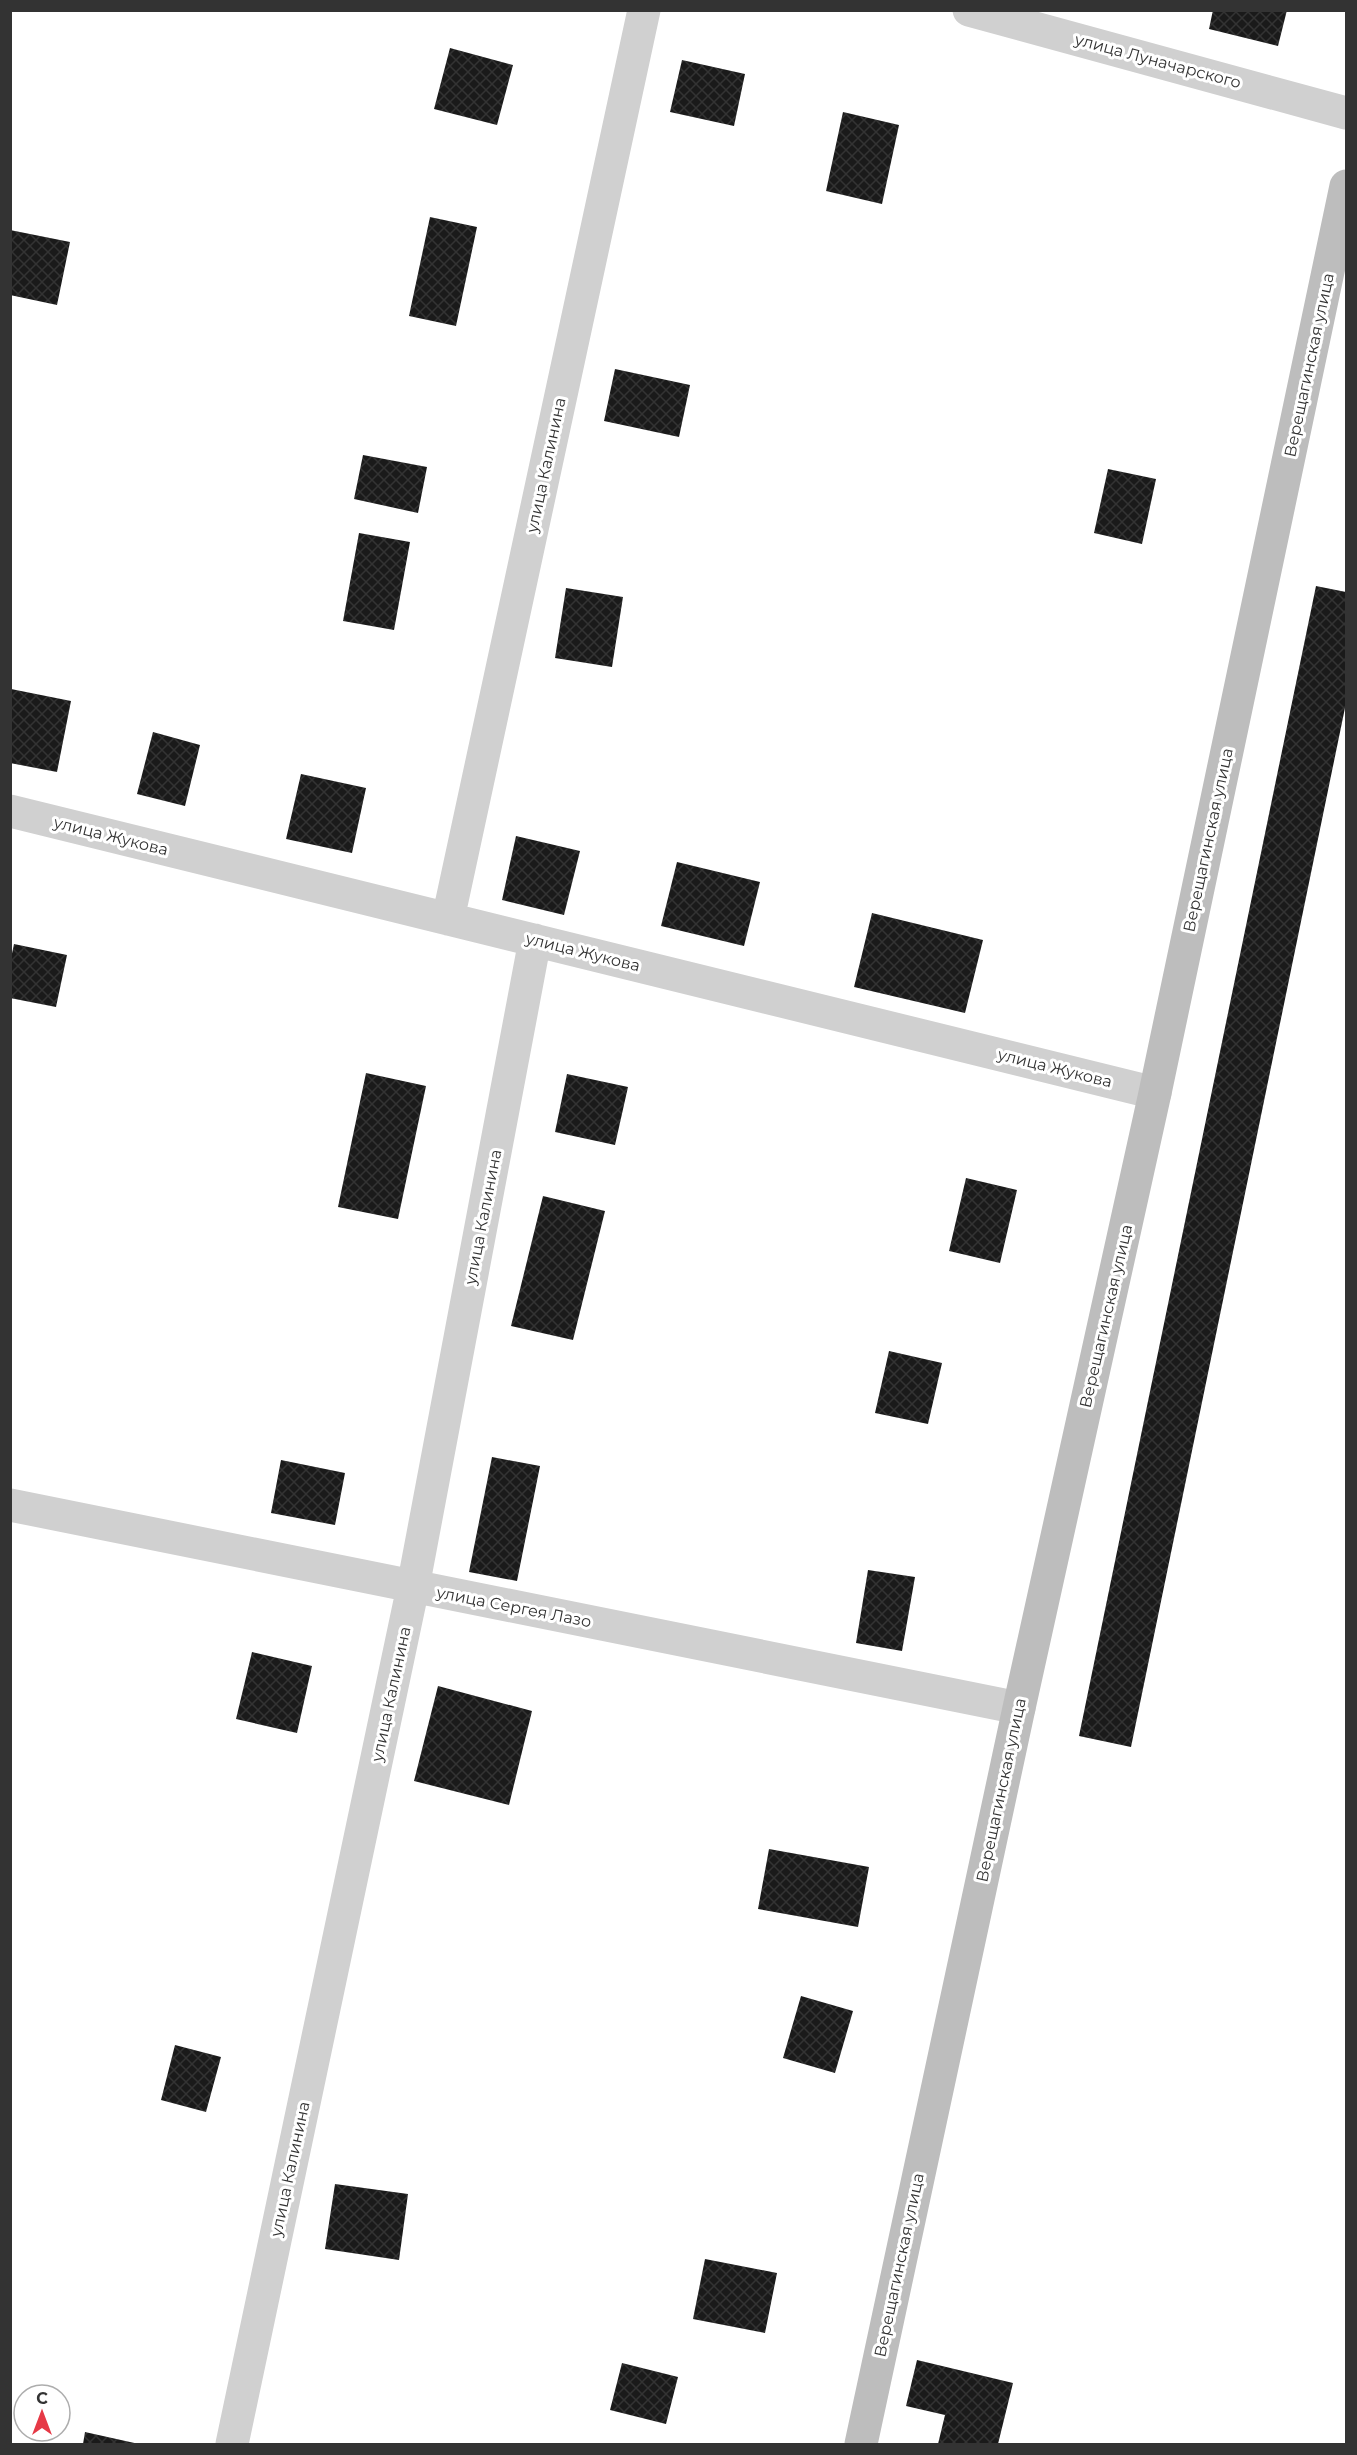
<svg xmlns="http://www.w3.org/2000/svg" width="1357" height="2455" font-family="Montserrat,sans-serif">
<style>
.building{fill:url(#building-cross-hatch)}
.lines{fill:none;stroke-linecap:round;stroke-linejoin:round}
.street{stroke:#d0d0d0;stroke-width:33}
.secondary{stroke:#bdbdbd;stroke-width:33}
.labels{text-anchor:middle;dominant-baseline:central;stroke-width:6;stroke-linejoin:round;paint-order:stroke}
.street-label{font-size:16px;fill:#333;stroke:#fff}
</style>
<defs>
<pattern id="building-cross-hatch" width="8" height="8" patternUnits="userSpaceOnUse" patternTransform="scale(1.5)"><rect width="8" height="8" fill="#1a1a1a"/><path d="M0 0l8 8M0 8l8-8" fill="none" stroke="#333"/></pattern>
</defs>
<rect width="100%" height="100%" fill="#fff"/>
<path class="building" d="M1213,10h74l-9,36 -69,-17z
M450,48l63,17 -16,60 -63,-16z
M682,60l63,14 -11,52 -64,-14z
M843,112l56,13 -17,79 -56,-13z
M430,217l47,10 -21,99 -47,-10z
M10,230l60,12 -13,63 -47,-10z
M615,369l75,16 -11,52 -75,-16z
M363,455l64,12 -9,46 -64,-14z
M1108,469l48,10 -14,65 -48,-11z
M359,533l51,9 -16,88 -51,-9z
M1316,586l30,6v111l-215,1044 -52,-11z
M566,588l57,9 -11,70 -57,-9z
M11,689l60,12 -14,71 -47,-9z
M153,732l47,13 -15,61 -48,-12z
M301,774l65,14 -14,65 -66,-14z
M516,836l64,15 -16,64 -62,-15z
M677,862l83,20 -16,64 -83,-20z
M872,913l111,27 -18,73 -111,-26z
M14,944l53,11 -11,52 -46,-9v-35z
M366,1073l60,13 -28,133 -60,-12z
M567,1074l61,13 -13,58 -60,-13z
M966,1178l51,12 -17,73 -51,-12z
M543,1196l62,15 -32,129 -62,-14z
M889,1351l53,12 -14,61 -53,-11z
M492,1457l48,9 -23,115 -48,-9z
M281,1460l64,13 -10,52 -64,-12z
M868,1570l47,7 -13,74 -46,-8z
M252,1652l60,14 -15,67 -61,-14z
M438,1686l94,25 -23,94 -95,-24z
M769,1849l100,18 -11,60 -100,-18z
M801,1996l52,15 -18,62 -52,-15z
M175,2045l46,12 -15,55 -45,-12z
M335,2184l73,10 -9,66 -74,-11z
M705,2259l72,14 -12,60 -72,-14z
M917,2360l96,23 -15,61h-60l7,-29 -39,-9z
M622,2363l56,14 -12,47 -56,-14z
M85,2432l54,12h-56z"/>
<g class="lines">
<path class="street" d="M969,10l377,103
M10,811l1145,282
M448,919l196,-909
M10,1505l1009,203
M232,2444l181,-857 122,-647"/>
<path class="secondary" d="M861,2444l158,-736 136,-615 191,-907"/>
</g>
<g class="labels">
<g class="street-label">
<text transform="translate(1158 61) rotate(15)">улица Луначарского</text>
<text transform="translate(1309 365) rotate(-78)">Верещагинская улица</text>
<text transform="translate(546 465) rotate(-78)">улица Калинина</text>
<text transform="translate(111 836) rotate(14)">улица Жукова</text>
<text transform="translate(1208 840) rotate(-78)">Верещагинская улица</text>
<text transform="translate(583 952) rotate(14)">улица Жукова</text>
<text transform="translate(1055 1068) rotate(14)">улица Жукова</text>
<text transform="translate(483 1217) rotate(-79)">улица Калинина</text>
<text transform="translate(1106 1316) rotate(-77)">Верещагинская улица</text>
<text transform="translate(514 1607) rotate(11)">улица Сергея Лазо</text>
<text transform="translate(391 1694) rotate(-78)">улица Калинина</text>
<text transform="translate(1001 1790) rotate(-78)">Верещагинская улица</text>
<text transform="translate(290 2169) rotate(-78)">улица Калинина</text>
<text transform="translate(899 2265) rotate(-78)">Верещагинская улица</text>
</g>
</g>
<rect width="1357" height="2455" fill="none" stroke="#333333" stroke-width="24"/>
<g transform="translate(42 2413)"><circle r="28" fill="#ffffff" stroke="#adadad" stroke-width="1.5"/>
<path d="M0-4.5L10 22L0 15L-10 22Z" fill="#e63946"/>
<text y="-9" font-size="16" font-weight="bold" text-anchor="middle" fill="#333333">С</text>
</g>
</svg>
